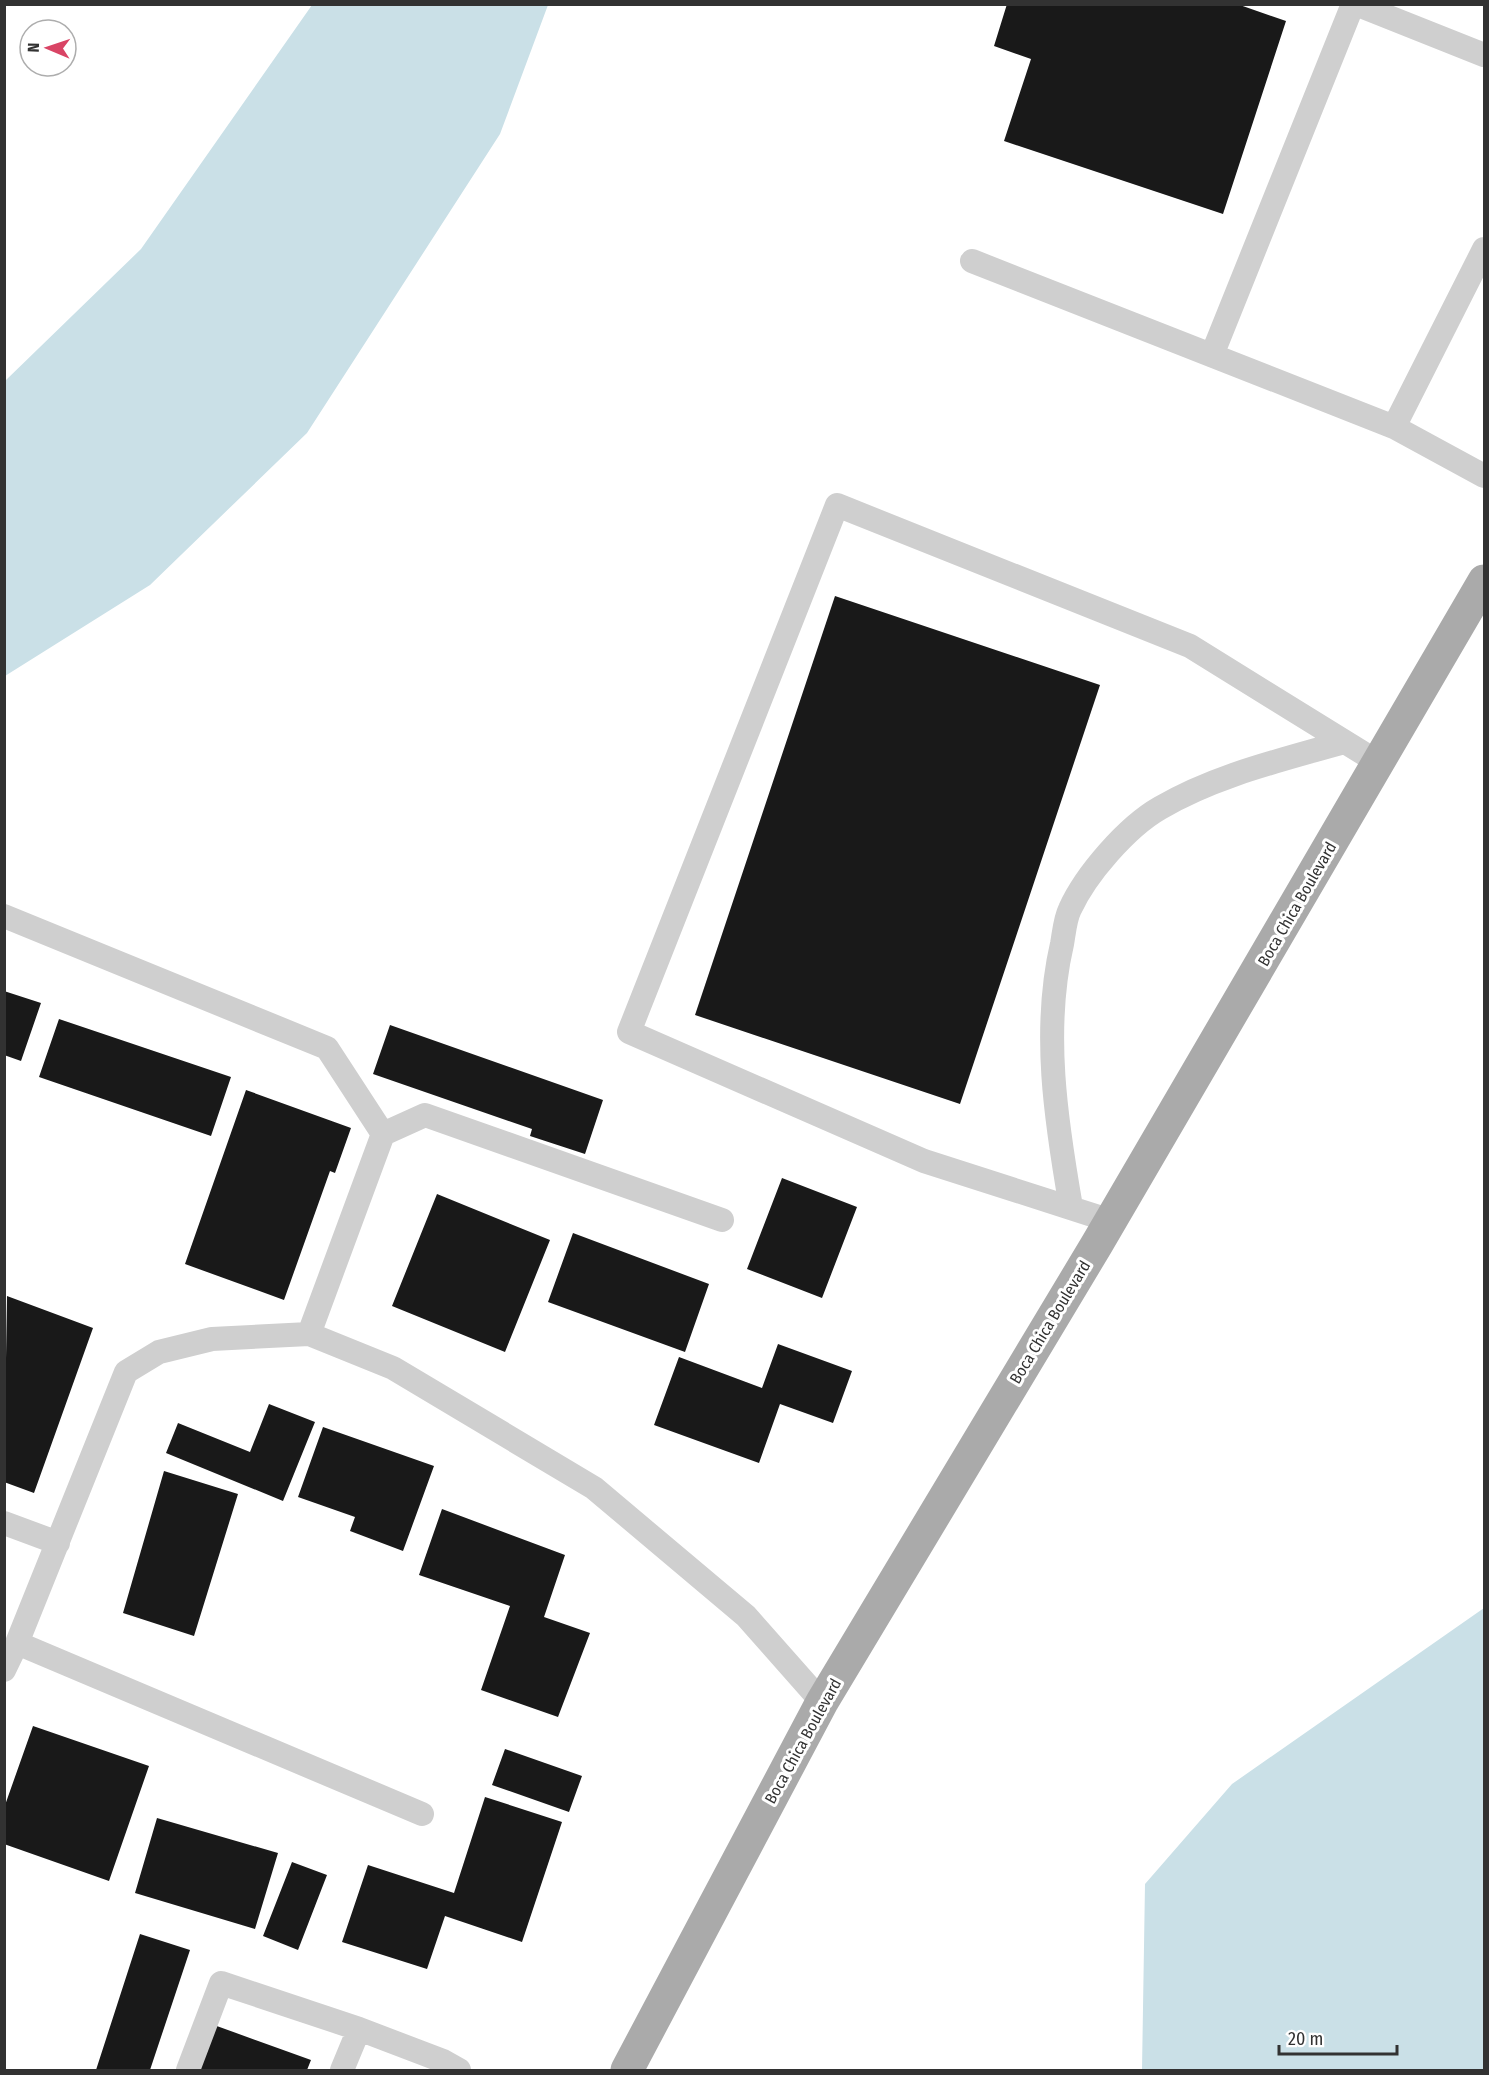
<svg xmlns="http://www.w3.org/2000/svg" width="1489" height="2075" font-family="'Fira Sans Condensed',sans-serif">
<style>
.water{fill:#cae0e7}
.building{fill:#191919}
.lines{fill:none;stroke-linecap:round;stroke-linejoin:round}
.service{stroke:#cfcfcf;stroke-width:24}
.primary{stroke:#aaa;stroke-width:33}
.labels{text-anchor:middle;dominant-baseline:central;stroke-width:6;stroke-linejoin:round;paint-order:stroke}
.street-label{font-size:16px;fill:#323232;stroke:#fff}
</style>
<rect width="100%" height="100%" fill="#fff"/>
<path class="water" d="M312,5h236l-48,129 -193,299 -157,152 -145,91v-295l136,-132z
M1484,1608v462h-342l3,-186 87,-100z"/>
<path class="building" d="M1007,4h230l49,17 -63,193 -219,-73 27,-82 -37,-13z
M835,596l265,89 -140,419 -265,-89z
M4,991l37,12 -20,58 -17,-6z
M59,1019l172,58 -20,59 -172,-59z
M390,1025l213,75 -18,54 -55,-18 2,-7 -159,-55z
M246,1090l105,38 -16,45 -5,-2 -46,129 -99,-36z
M782,1178l75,29 -35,91 -75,-29z
M437,1194l113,46 -45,112 -113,-46z
M573,1233l136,51 -24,68 -137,-50z
M7,1296l86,32 -59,165 -30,-11z
M778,1344l74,27 -19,52 -53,-19 -21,59 -105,-38 25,-68 83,31z
M269,1404l46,18 -32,79 -117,-48 12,-30 72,29z
M323,1427l111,39 -31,85 -53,-20 5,-14 -57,-20z
M164,1471l74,23 -44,142 -71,-23z
M442,1509l123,46 -21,62 46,16 -32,84 -77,-27 29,-84 -91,-31z
M33,1726l116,40 -40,115 -105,-37v-36z
M505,1749l77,27 -13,36 -77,-27z
M485,1797l77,25 -40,120 -77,-26 -18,53 -85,-27 26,-77 86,28z
M157,1818l121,35 -23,76 -120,-36z
M292,1862l35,13 -29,75 -35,-14z
M140,1934l50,16 -40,120h-54z
M214,2025l97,35 -4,10h-108z"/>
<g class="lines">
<path class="service" d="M1356,4l128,51
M1484,249l-90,178 90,49
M972,261l422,166
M1212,355l141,-351
M4,916l323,132 56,86 -74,200
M383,1134l42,-19 297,105
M1071,1207c-15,-86 -29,-177 -9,-263 2,-11 3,-25 8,-35 16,-35 57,-82 90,-101 56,-33 122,-48 184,-66
M1111,1221l-187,-60 -295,-129 208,-527 353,141 189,117
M4,1523l54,20
M4,1670l13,-27
M422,1814l-405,-171 109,-271 33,-20 53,-13 97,-5 84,34 201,120 152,128 76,86
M359,2029l84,32 16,9
M188,2070l33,-87 138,46 -17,41"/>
<path class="primary" d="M627,2070l195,-368 275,-458 387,-663"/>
</g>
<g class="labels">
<g class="street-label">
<text transform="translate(1297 904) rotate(-60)">Boca Chica Boulevard</text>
<text transform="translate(1050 1322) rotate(-59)">Boca Chica Boulevard</text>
<text transform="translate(803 1741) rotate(-61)">Boca Chica Boulevard</text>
</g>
</g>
<rect width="1489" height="2075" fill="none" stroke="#323232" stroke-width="12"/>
<g transform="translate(48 48) rotate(272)"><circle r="28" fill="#ffffff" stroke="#adadad" stroke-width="1.5"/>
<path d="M0-4.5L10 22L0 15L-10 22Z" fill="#d94465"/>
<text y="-9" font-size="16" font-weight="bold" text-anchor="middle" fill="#323232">N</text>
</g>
<path d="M1279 2045v9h118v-9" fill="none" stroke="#323232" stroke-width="3"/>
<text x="1288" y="2045" font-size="18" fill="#323232" stroke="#ffffff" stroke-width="4.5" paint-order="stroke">20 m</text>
</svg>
